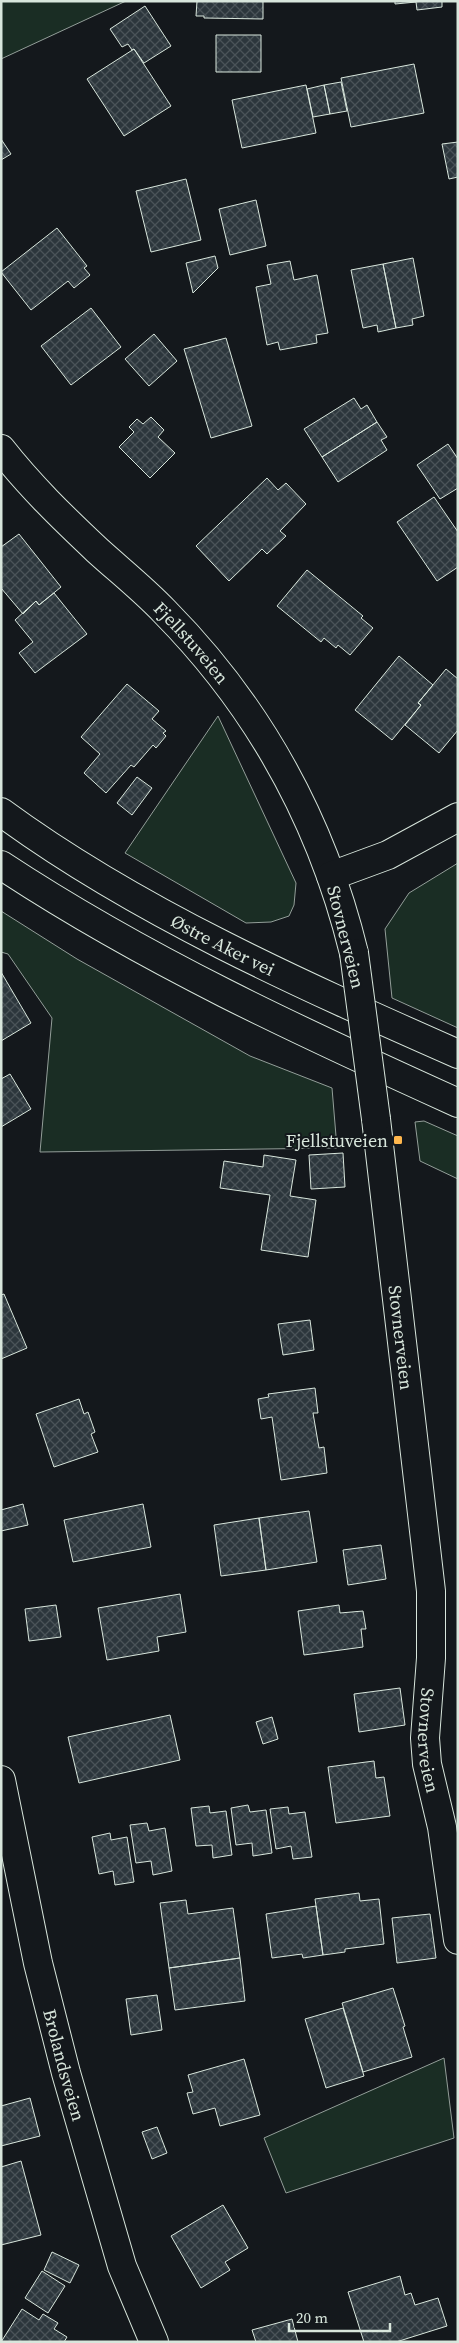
<svg xmlns="http://www.w3.org/2000/svg" width="459" height="2343" font-family="'Source Serif 4',serif">
<style>
.green{fill:#1a2d24;stroke:#939e99}
.building{fill:url(#building-cross-hatch);stroke:#d8e6dc}
.lines{fill:none;stroke-linecap:round;stroke-linejoin:round}
.street-casing{stroke:#d8e6dc;stroke-width:30}
.secondary-casing{stroke:#d8e6dc;stroke-width:30}
.highway-casing{stroke:#d8e6dc;stroke-width:30}
.street{stroke:#14181c;stroke-width:28}
.secondary{stroke:#14181c;stroke-width:28}
.highway{stroke:#14181c;stroke-width:28}
.secondary-bridge-casing{stroke:#d8e6dc;stroke-width:30;stroke-linecap:butt}
.secondary-bridge{stroke:#14181c;stroke-width:28}
.poi-dot{fill:#ffb74d;stroke:#14181c;stroke-width:2}
.labels{text-anchor:middle;dominant-baseline:central;stroke-width:4;stroke-linejoin:round;paint-order:stroke}
.street-label{font-size:18px;fill:#d8e6dc;stroke:#14181c}
.poi-label{font-size:18px;fill:#d8e6dc;stroke:#14181c;text-anchor:end}
</style>
<defs>
<pattern id="building-cross-hatch" width="8" height="8" patternUnits="userSpaceOnUse" patternTransform="scale(1.25)"><rect width="8" height="8" fill="#2c363c"/><path d="M0 0l8 8M0 8l8-8" fill="none" stroke="#4a5358"/></pattern>
</defs>
<rect width="100%" height="100%" fill="#14181c"/>
<path class="green" d="M1,1h125l-125,58z
M218,716l78,167 -2,22 -5,11 -18,6 -25,1 -121,-70z
M458,863v165l-66,-30 -7,-69 24,-36z
M1,911l76,48 173,97 82,32 5,60 -297,4 12,-134 -44,-64 -7,-2z
M424,1121l34,15v43l-38,-18 -5,-39z
M444,2058l10,80 -168,55 -22,-55z"/>
<path class="building" d="M197,1h66v18l-59,-1v-2h-8z
M395,1h47v6l-25,3 -1,-8 -21,2z
M145,6l26,40 -27,17 -10,-14 -2,1 -4,-6 -6,3 -12,-18z
M216,35h45v37h-45z
M134,49l37,57 -47,30 -37,-57z
M414,64l10,49 -73,14 -10,-49z
M341,82l6,29 -17,3 -6,-29z
M306,85l10,48 -74,15 -10,-48z
M324,85l6,29 -17,3 -6,-28z
M1,139l10,15 -10,6z
M458,142v35l-9,2 -7,-35z
M186,179l15,61 -50,12 -15,-61z
M256,200l10,46 -36,9 -11,-46z
M57,228l30,38 -3,2 6,7 -16,13 -6,-7 -37,29 -30,-38z
M215,256l3,12 -25,25 -7,-30z
M413,258l11,58 -12,3 1,6 -17,3 -13,-64z
M290,261l4,19 23,-5 11,58 -12,2 1,8 -37,7 -2,-8 -11,3 -11,-58 15,-3 -4,-19z
M383,264l13,64 -18,4 -1,-7 -14,3 -12,-58z
M91,308l30,39 -50,38 -30,-39z
M154,334l23,27 -28,25 -24,-27z
M226,338l26,88 -41,12 -27,-89z
M354,398l7,11 6,-4 10,17 -55,35 -18,-28z
M151,417l13,13 -6,7 17,16 -25,25 -31,-31 15,-15 -5,-5 8,-8 6,5z
M377,422l10,15 -6,3 6,10 -49,32 -16,-25z
M448,444l10,15v29l-18,11 -23,-34z
M267,478l11,12 8,-7 20,21 -26,27 6,5 -19,18 -5,-5 -33,32 -33,-35z
M434,497l24,35v35l-21,14 -40,-59z
M19,534l42,53 -22,18 -3,-4 -13,13 -22,-26v-41z
M307,570l56,46 -2,2 12,10 -23,27 -12,-10 -2,3 -12,-10 -3,4 -44,-36z
M54,593l33,41 -52,39 -16,-20 14,-11 -18,-22 21,-19 3,4z
M399,656l34,29 -15,18 3,2 -29,35 -37,-30z
M446,669l12,10v51l-19,23 -34,-28 16,-20 -3,-2z
M127,684l32,27 -7,8 14,12 -3,2 3,3 -10,12 -3,-3 -19,22 -3,-2 -25,28 -22,-20 16,-19 -19,-17z
M137,777l15,11 -20,27 -15,-12z
M1,972l30,51 -30,18z
M10,1074l21,35 -30,18v-48z
M343,1153l2,34 -34,2 -2,-34z
M264,1155l32,5 -6,36 26,4 -8,57 -47,-7 9,-55 -50,-7 4,-27 39,6z
M4,1294l23,54 -26,11v-64z
M310,1320l4,30 -31,5 -5,-31z
M315,1388l3,25h-5l6,35 5,-1 3,26 -46,7 -9,-63 -11,2 -3,-20 11,-2 -1,-3z
M79,1399l5,15 4,-2 7,20 -4,2 7,18 -44,15 -18,-53z
M23,1504l5,21 -27,6v-21z
M143,1504l8,43 -78,15 -9,-42z
M309,1511l8,51 -51,8 -7,-52z
M259,1518l7,52 -45,6 -7,-51z
M381,1545l5,34 -38,6 -5,-35z
M180,1594l6,38 -29,5 2,14 -52,9 -9,-52z
M56,1605l5,32 -32,4 -4,-32z
M339,1605l1,8 23,-2 3,18h-5l2,18 -59,8 -6,-44z
M400,1688l5,37 -46,7 -5,-38z
M170,1715l10,45 -101,23 -11,-46z
M272,1717l6,22 -15,5 -7,-22z
M374,1761l2,17 8,-1 6,39 -54,7 -8,-56z
M248,1805l2,7 16,-2 6,43 -19,3 -1,-13 -16,2 -5,-37z
M209,1806l1,7 16,-2 6,44 -19,3 -1,-13 -16,1 -5,-38z
M288,1807l1,7 16,-2 7,45 -19,2 -2,-13 -15,3 -6,-40z
M147,1823l2,8 16,-3 7,43 -19,4 -2,-14 -15,2 -6,-38z
M110,1833l1,7 16,-3 7,45 -19,3 -2,-14 -14,3 -7,-37z
M359,1893l1,8 19,-2 5,45 -39,5v3l-22,3 -8,-56z
M186,1900l2,14 45,-6 7,50 -71,10 -9,-65z
M316,1906l7,49 -20,3 -1,-4 -30,4 -6,-44z
M430,1914l6,44 -39,5 -5,-45z
M240,1958l5,43 -70,9 -6,-42z
M393,1988l12,38 -2,1 9,30 -49,15 -21,-69z
M157,1995l5,35 -31,5 -5,-36z
M343,2008l21,68 -38,12 -21,-69z
M244,2059l16,56 -40,11 -5,-18 -22,6 -6,-21 6,-1 -5,-17z
M30,2098l10,38 -39,10v-40z
M157,2127l10,26 -15,6 -10,-27z
M21,2161l20,74 -40,10v-78z
M223,2205l25,43 -23,14 5,8 -29,18 -30,-52z
M52,2252l27,13 -9,18 -26,-13z
M42,2271l23,15 -17,27 -23,-15z
M400,2276l5,19 6,-2 4,12 23,-7 9,28 -51,16h-32l-16,-50z
M22,2309l17,11 4,-6 15,9 -4,6 13,8 -3,5h-63z
M292,2319l6,23h-42l-4,-12z"/>
<g class="lines">
<g class="street-casing">
<g id="street">
<path id="s1" d="M1,1780l37,183 28,110 56,193 32,76"/>
</g>
</g>
<g class="secondary-casing">
<g id="secondary">
<path id="s2" d="M1,449c29,37 62,69 96,101 22,20 46,39 67,61 95,96 158,211 190,342"/>
<path d="M331,876l57,-21 70,-38"/>
<path id="s3" d="M376,1119l55,472v67l-6,80 2,26 15,63 16,113"/>
</g>
</g>
<g class="highway-casing">
<g id="highway">
<path id="s4" d="M1,812c136,100 303,174 457,242"/>
<path d="M1,865c144,95 300,167 457,238"/>
</g>
</g>
<use href="#street" class="street"/>
<use href="#secondary" class="secondary"/>
<use href="#highway" class="highway"/>
<g class="secondary-bridge-casing">
<path id="secondary-bridge" d="M354,953l22,166"/>
</g>
<use href="#secondary-bridge" class="secondary-bridge"/>
</g>
<rect class="poi-dot" x="393" y="1135" width="10" height="10" rx="2.5"/>
<g class="labels">
<g class="street-label">
<text stroke="none"><textPath href="#s2" startOffset="272">Fjellstuveien</textPath></text>
<text transform="translate(346 937) rotate(76)">Stovnerveien</text>
<text stroke="none"><textPath href="#s4" startOffset="259">Østre Aker vei</textPath></text>
<text stroke="none"><textPath href="#s3" startOffset="220">Stovnerveien</textPath></text>
<text stroke="none"><textPath href="#s3" startOffset="625">Stovnerveien</textPath></text>
<text stroke="none"><textPath href="#s1" startOffset="292">Brolandsveien</textPath></text>
</g>
<g class="poi-label">
<text x="388" y="1140">Fjellstuveien</text>
</g>
</g>
<rect width="459" height="2343" fill="none" stroke="#d8e6dc" stroke-width="5"/>
<path d="M289 2323v8h101v-8" fill="none" stroke="#d8e6dc" stroke-width="2.5"/>
<text x="296" y="2323" font-size="15" fill="#d8e6dc" stroke="#14181c" stroke-width="4" paint-order="stroke">20 m</text>
</svg>
